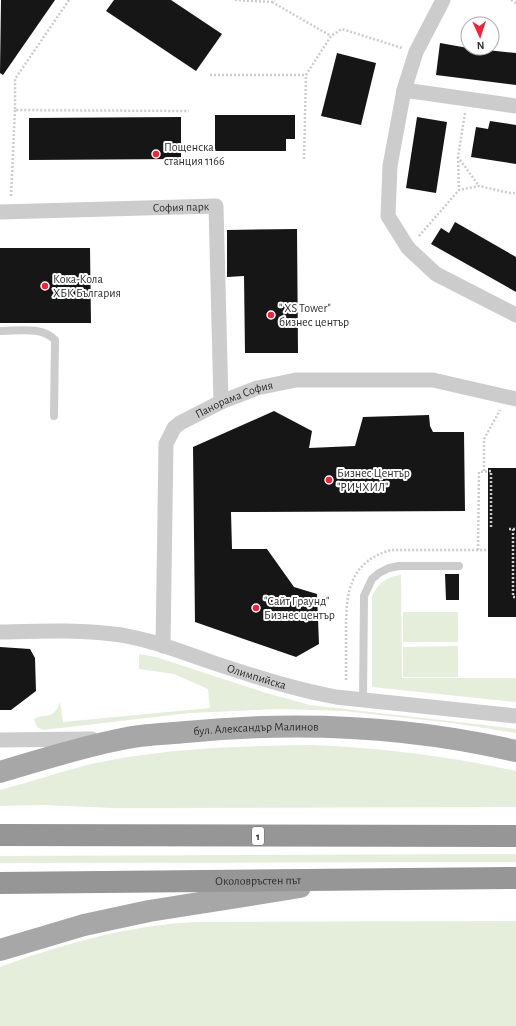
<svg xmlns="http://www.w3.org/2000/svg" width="516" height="1026" font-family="'Alegreya Sans',sans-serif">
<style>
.green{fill:#e5eddb}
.building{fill:#161616}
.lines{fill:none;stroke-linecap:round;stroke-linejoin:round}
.path{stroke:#ccc;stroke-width:2.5;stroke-dasharray:2 2;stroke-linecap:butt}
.lane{stroke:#ccc;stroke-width:8}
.street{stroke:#ccc;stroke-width:15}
.primary{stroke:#a7a7a7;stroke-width:22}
.highway{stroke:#969696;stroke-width:22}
.poi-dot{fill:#f22437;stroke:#fff;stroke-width:1.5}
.labels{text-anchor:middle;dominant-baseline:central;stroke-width:4;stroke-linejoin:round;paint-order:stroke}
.shield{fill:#fff;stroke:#6d6d6d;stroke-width:1}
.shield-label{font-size:11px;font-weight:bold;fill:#2f2f2f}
.poi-label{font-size:12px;fill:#2f2f2f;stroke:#fff;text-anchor:start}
.street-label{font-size:12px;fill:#2f2f2f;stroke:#fff}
</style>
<rect width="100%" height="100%" fill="#fff"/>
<path class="green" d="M401,575l1,103h114v24l-144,-15v-90c5,-13 15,-21 29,-22z
M403,612h55v30h-55z
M458,646v31h-55v-30z
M139,654l17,3 110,36 44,12 191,22 15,2v4l-64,-10 -108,-12 -65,-2 -89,4 -147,17 -6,-3 -3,-8c12,-6 20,1 26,-17l3,20 147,-14 -2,-19 -34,-15 -35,-5z
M312,745c69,3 137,11 204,26v36l-401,1 -73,-3 -42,1v-16c30,-8 60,-18 91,-26 72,-16 148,-18 221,-19z
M516,854v8l-516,1v-7z
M516,921v105h-516v-59c63,-23 129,-42 197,-45z"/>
<path class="building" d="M1,0h54l-52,75 -3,-2z
M114,0h57l51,34 -26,37 -90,-60z
M440,43l28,5 48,5v32l-80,-10z
M337,53l39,10 -15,62 -40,-9z
M215,115h80v24h-9v12h-71z
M181,117v42l-152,1v-42z
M417,117l30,5 -11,71 -30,-5z
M490,121l26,4v39l-45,-7 5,-30 12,2z
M455,222l61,35v35l-85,-48 10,-16 8,5z
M297,229l1,124h-53l-1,-77 -17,1v-47z
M0,248h90l1,75h-91z
M274,411l38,20 -3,17 46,-2 8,-29 66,-2 1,11 3,6h31l1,79 -234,1 1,37h35l27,38 23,7 2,50 -23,13 -101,-35 -2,-175z
M488,468h28v149h-28z
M445,574h14v26h-13z
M0,647l30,2 5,9 1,33 -25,19h-11z"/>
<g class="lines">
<path class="path" d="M69,0l-54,79v31l174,1
M235,0l37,2 3,-2
M511,0l5,3
M272,2l59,34
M210,75h96
M465,113l-7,44 21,29
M458,157l1,33
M304,159l2,-84 25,-39 11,-7 60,19
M11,196l4,-86
M419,236l40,-46 20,-4 31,7h6
M484,471v-32l16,-29
M509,529h7
M513,529v68h3
M478,550l1,-78 12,-1v56
M346,680c0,-17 0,-33 0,-50 0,-37 3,-68 45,-80h97"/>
<path class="lane" d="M0,331c18,0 42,-5 55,9l-1,76
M363,700l1,-104 8,-17 7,-6 10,-5 10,-2h60"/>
<g class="street">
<path d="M443,0l-27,52 -12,38 -14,76 -2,50 20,32 28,26 80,41"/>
<path d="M404,90l112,16"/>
<path id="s1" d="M0,212l216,-6 5,196"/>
<path id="s2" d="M0,632c40,-1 81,-3 121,3 31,5 61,17 90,27 42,14 82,27 125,35l180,19"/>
<path id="s3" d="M163,646l3,-202 8,-16 6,-5 41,-21 36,-14 39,-8h137l83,19"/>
<path d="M0,740l92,-1"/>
</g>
<g class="primary">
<path id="s4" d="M0,772c40,-12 81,-25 122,-33 21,-5 43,-5 64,-7 110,-11 222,-6 330,19"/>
<path d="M0,950l84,-25 65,-14 151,-24"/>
</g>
<g class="highway">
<path d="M0,835l516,1"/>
<path id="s5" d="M0,883l516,-5"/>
</g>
</g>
<g class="poi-dot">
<circle cx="156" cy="154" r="4"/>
<circle cx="45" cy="286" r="4"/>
<circle cx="271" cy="315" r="4"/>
<circle cx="329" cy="480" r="4"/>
<circle cx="256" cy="608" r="4"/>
</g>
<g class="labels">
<rect class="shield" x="252" y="827" width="12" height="18" rx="3"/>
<g class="shield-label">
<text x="258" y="836">1</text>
</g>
<g class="poi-label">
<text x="164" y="147">Пощенска<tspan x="164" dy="14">станция 1166</tspan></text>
<text x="53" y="279">Кока-Кола<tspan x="53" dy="14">ХБК България</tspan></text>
<text x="279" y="308">" XS Tower"<tspan x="279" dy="14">бизнес център</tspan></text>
<text x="337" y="473">Бизнес Център<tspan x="337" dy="14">"РИЧХИЛ"</tspan></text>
<text x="264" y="601">"Сайт Граунд"<tspan x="264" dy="14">Бизнес център</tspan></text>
</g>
<g class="street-label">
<text stroke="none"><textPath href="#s1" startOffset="181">София парк</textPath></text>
<text stroke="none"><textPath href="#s3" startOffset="287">Панорама София</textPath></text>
<text stroke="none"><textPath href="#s2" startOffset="263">Олимпийска</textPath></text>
<text stroke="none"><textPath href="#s4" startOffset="261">бул. Александър Малинов</textPath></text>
<text stroke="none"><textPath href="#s5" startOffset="258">Околовръстен път</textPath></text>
</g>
</g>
<g transform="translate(480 36) rotate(177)"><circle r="19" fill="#ffffff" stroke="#acacac"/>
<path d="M0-3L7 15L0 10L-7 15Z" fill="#f22437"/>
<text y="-6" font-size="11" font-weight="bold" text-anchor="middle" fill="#2f2f2f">N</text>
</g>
</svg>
